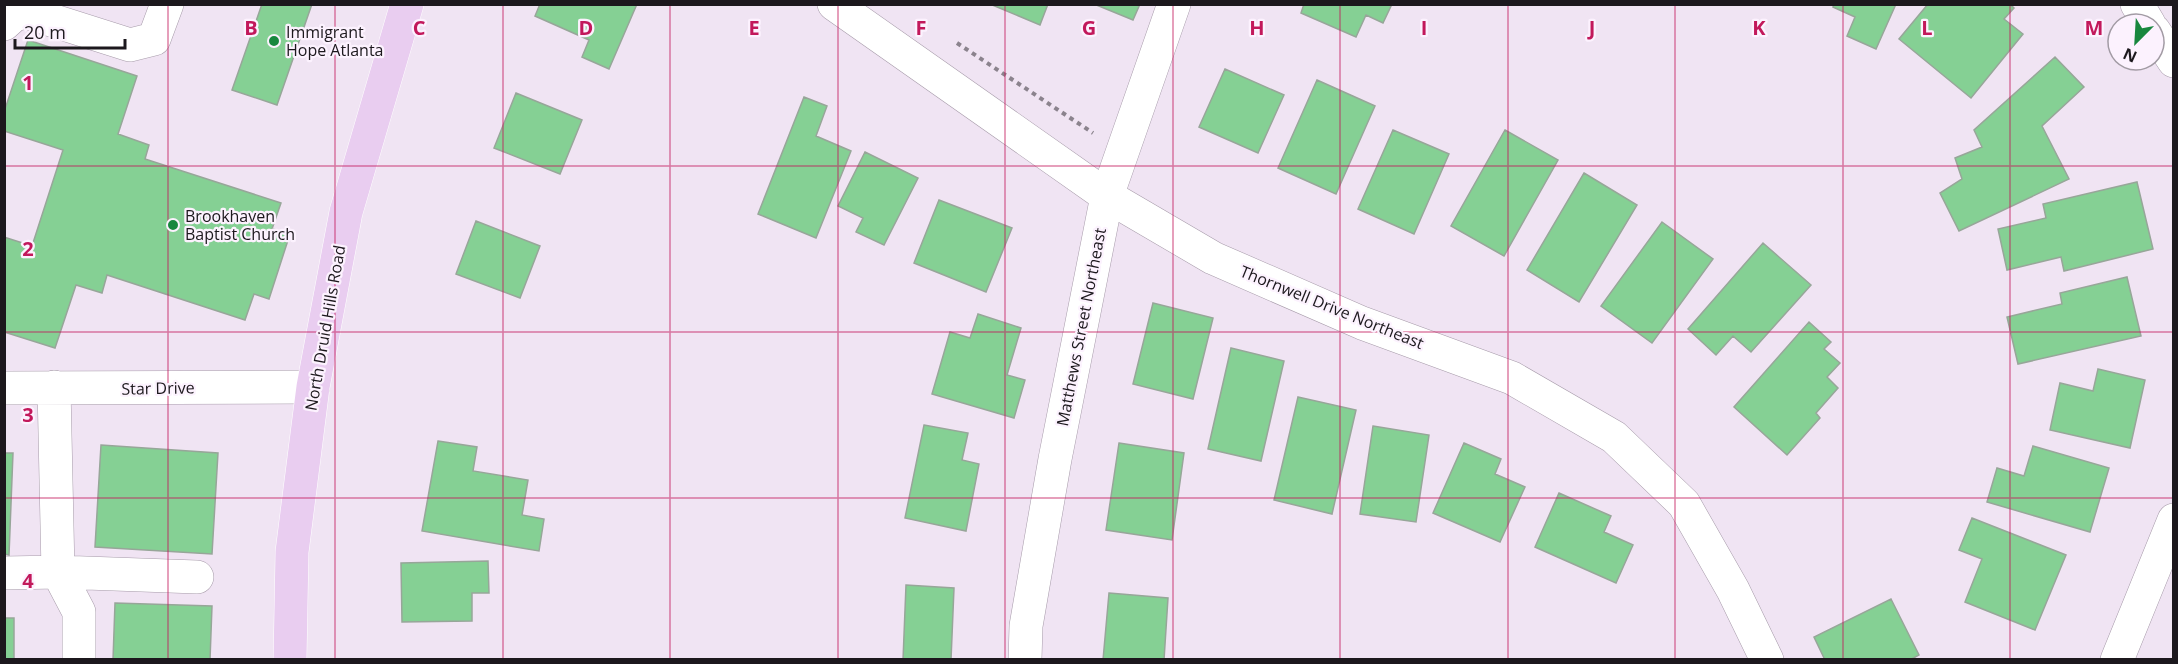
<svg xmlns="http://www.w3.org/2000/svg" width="2178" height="664" font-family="'Open Sans',sans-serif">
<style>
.building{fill:#85d094;stroke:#97a699;stroke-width:1.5}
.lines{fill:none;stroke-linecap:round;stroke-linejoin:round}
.minor-casing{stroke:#a79baa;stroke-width:34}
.major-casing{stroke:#fff;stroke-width:34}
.path{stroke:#8b838d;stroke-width:4;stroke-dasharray:4.5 4.5;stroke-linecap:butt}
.minor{stroke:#fff;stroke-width:33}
.major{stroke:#e9cdf0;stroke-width:33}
.grid{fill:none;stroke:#c2185b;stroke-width:1.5;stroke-opacity:0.55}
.poi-dot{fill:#18873e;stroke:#fcf2fe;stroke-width:2}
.labels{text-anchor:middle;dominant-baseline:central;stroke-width:4.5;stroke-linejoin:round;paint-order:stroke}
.poi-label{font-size:16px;fill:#1c181d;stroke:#fcf2fe;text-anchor:start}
.street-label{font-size:16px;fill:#1c181d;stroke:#fcf2fe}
.grid-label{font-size:20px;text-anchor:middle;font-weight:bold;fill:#c2185b;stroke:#fcf2fe;stroke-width:4.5;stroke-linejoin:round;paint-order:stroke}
</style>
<rect width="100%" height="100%" fill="#f0e4f3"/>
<path class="building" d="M262,4h50l-35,101 -45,-15z
M540,4h97l-28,65 -27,-12 7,-17 -54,-24z
M990,4h58l-8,21z
M1094,4h46l-7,16z
M1304,4h88l-9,19 -17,-8 -10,22 -55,-24z
M1834,4h62l-20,45 -29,-13 8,-19 -22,-10z
M1928,4h82l4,4 -10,11 19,15 -52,64 -72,-59z
M28,40l109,36 -19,58 31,11 -4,14 136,44 -9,26 18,5 -21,65 -15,-5 -9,26 -138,-45 -5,18 -26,-8 -21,63 -51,-16v-95l28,9 31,-96 -59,-19v-19z
M2055,57l29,30 -42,39 27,53 -110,52 -19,-38 22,-14 -7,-21 27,-11 -8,-17z
M1225,69l59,26 -26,58 -59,-26z
M1317,80l58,26 -39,88 -58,-26z
M516,93l66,27 -22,54 -66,-26z
M804,97l23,9 -11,30 35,15 -35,87 -58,-24z
M1393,130l56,24 -35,80 -56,-25z
M1505,130l53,30 -54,96 -53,-30z
M865,152l53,26 -34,67 -28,-13 7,-14 -25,-12z
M1584,173l53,32 -58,97 -52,-32z
M2137,182l16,67 -89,22 -3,-14 -54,13 -9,-41 48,-11 -3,-14z
M939,200l73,28 -26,64 -72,-29z
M476,221l64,25 -20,52 -64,-24z
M1662,222l51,37 -61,84 -51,-37z
M1763,243l48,42 -60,67 -18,-16 -17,19 -28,-26z
M2127,277l14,59 -123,28 -11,-47 55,-13 -2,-11z
M1153,303l60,15 -20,81 -60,-15z
M978,314l43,14 -14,47 18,5 -11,38 -82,-24 18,-62 20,6z
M1809,322l22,20 -7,7 16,14 -13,14 11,11 -22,25 4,5 -33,37 -53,-48z
M1231,348l53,13 -23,100 -53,-12z
M2098,369l47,11 -15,68 -80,-18 10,-47 33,8z
M1298,397l58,13 -24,104 -58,-14z
M924,425l44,8 -6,27 17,4 -13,67 -61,-13z
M1373,426l56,9 -13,87 -56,-8z
M438,441l39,6 -4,24 55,9 -6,35 22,4 -5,32 -117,-20z
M1119,443l65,10 -12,87 -66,-10z
M1464,443l37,16 -6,15 30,13 -25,55 -67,-29z
M101,445l117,8 -6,101 -117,-7z
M2033,446l76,22 -19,64 -103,-30 10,-34 27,8z
M4,453h9l-4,102 -5,-1z
M1559,493l52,23 -7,16 29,13 -17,38 -81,-36z
M1972,518l94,37 -31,75 -70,-28 17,-43 -23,-9z
M488,561l1,32h-17v28l-70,1 -1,-59z
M906,585l48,3 -3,72h-48z
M1109,593l59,5 -4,62h-61z
M1891,599l28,56 -9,5h-85l-11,-23z
M115,603l97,3 -2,54h-97z
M4,618h10v42h-10z"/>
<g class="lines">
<g class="minor-casing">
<path id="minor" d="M834,4l273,192 106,62 149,65 150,55 102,59 70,67 49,86 34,70
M2137,4l12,20
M4,24l10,-9 12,-3 104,33 24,-6 13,-35
M2154,31l20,30
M54,387l4,185 21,40v48
M4,388l309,-1
M4,573l54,-1 139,5
M1025,660l1,-34 29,-167 52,-263 67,-192
M2117,660l57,-140"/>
</g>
<g class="major-casing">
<path id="major" d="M290,660l2,-108 21,-165 33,-175 61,-208"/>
</g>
<path class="path" d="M957,43l136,90"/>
<use href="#minor" class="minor"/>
<use href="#major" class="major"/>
</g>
<path class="grid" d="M168,4v656M335,4v656M503,4v656M670,4v656M838,4v656M1005,4v656M1173,4v656M1340,4v656M1508,4v656M1675,4v656M1843,4v656M2010,4v656M4,166h2170M4,332h2170M4,498h2170"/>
<g class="poi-dot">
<circle cx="274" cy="41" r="6"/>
<circle cx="173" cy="225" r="6"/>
</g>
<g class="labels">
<g class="poi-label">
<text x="286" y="32">Immigrant<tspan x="286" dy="18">Hope Atlanta</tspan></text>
<text x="185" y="216">Brookhaven<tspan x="185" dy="18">Baptist Church</tspan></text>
</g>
<g class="street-label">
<text transform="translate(1332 307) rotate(22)">Thornwell Drive Northeast</text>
<text transform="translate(1081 327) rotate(-79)">Matthews Street Northeast</text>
<text transform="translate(325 328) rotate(-80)">North Druid Hills Road</text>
<text transform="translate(158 388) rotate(-1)">Star Drive</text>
</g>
</g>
<g class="grid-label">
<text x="251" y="35">B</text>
<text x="419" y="35">C</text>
<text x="586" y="35">D</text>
<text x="754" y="35">E</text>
<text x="921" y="35">F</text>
<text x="1089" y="35">G</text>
<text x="1257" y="35">H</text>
<text x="1424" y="35">I</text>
<text x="1592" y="35">J</text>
<text x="1759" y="35">K</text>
<text x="1927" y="35">L</text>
<text x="2094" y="35">M</text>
<text x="28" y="90">1</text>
<text x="28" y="256">2</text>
<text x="28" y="422">3</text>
<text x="28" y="588">4</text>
</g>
<rect width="2178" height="664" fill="none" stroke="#1c181d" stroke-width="12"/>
<g transform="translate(2136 42) rotate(204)"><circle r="28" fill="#fcf2fe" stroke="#a29ba4" stroke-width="1.5"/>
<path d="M0-4.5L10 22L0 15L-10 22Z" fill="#18873e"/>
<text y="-9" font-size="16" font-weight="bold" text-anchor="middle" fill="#1c181d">N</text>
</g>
<path d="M15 39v9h110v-9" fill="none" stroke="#1c181d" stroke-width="3"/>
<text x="24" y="39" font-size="18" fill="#1c181d" stroke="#fcf2fe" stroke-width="4.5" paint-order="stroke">20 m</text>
</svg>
